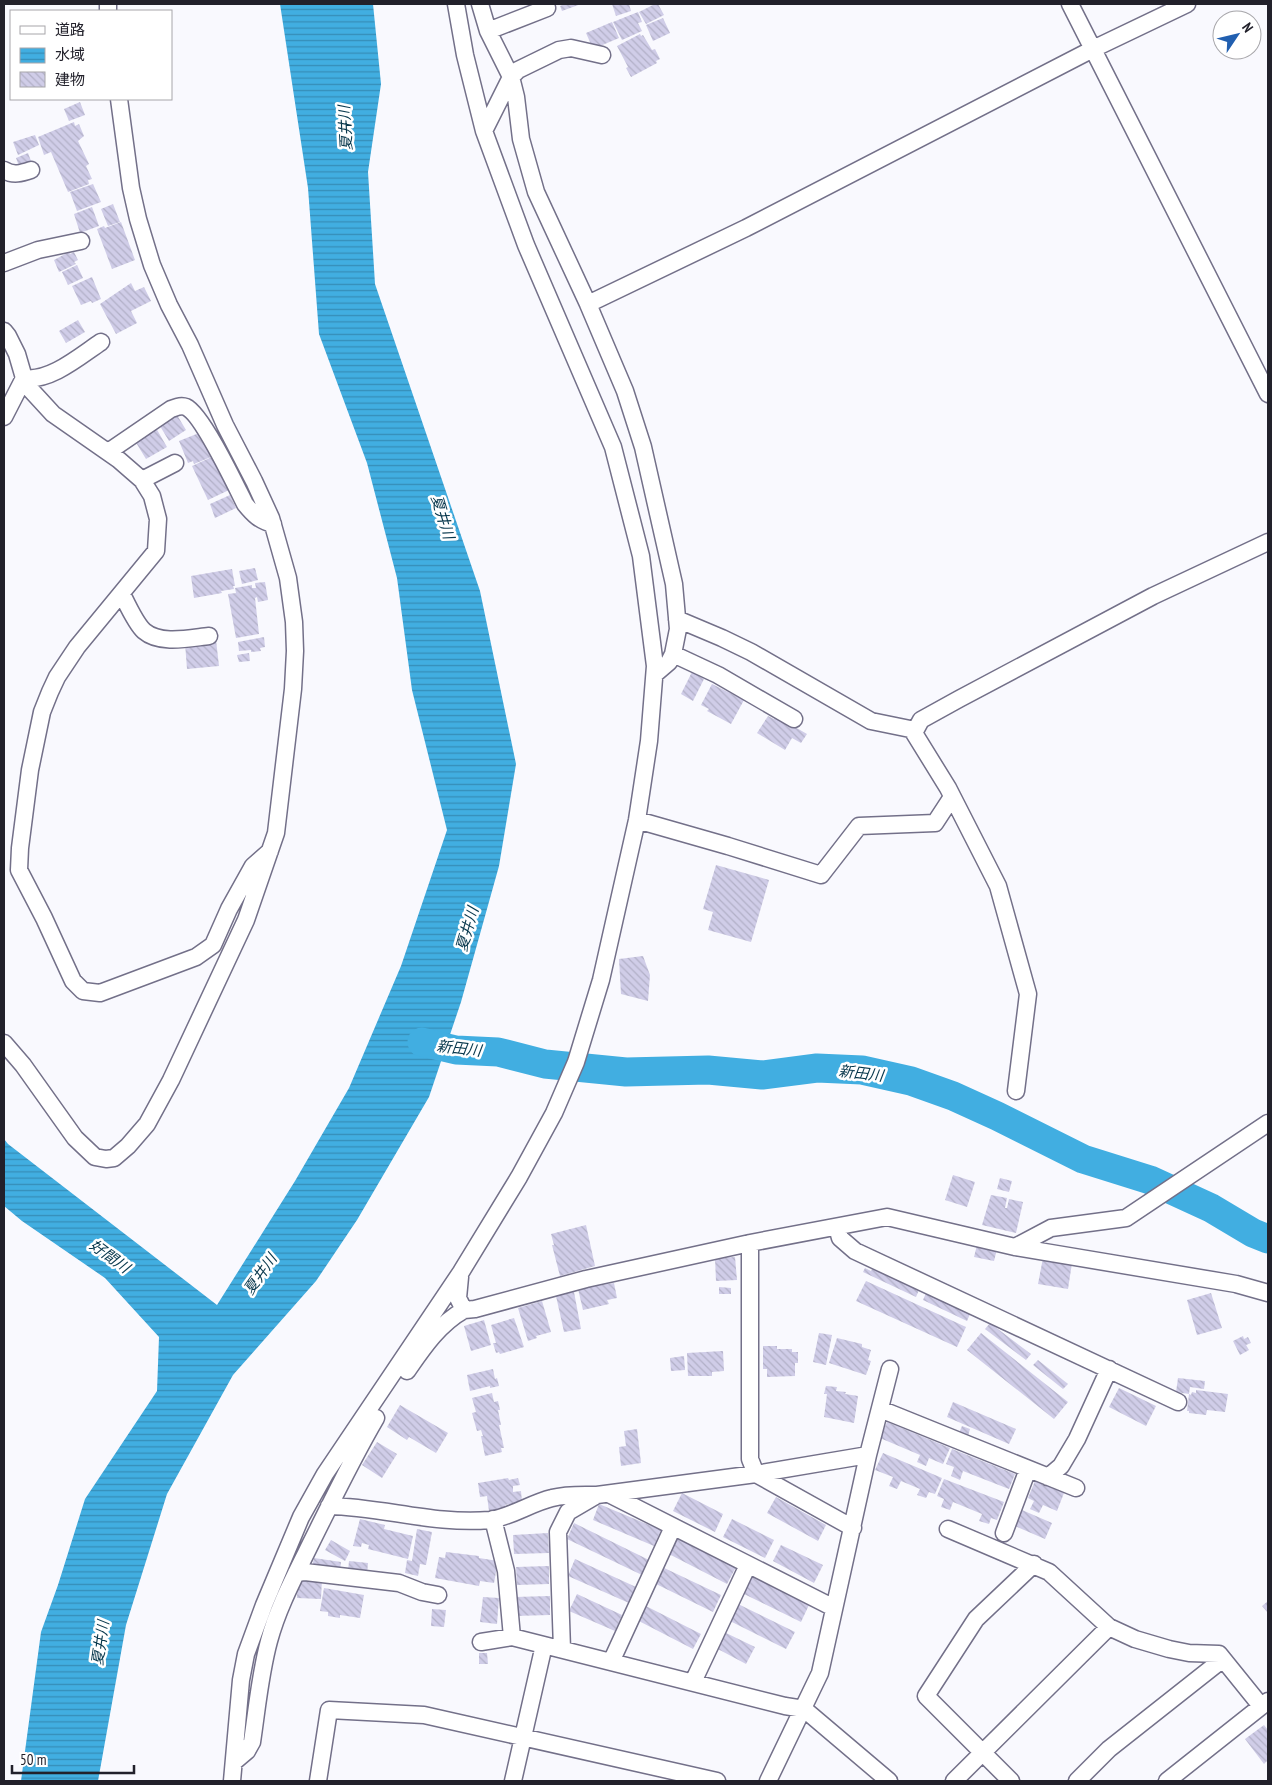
<svg xmlns="http://www.w3.org/2000/svg" width="1272" height="1785" font-family="'PT Sans Narrow','Noto Sans JP',sans-serif">
<style>
.water{fill:url(#water-rules)}
.lines{fill:none;stroke-linecap:round;stroke-linejoin:round}
.river{stroke:#41aee1;stroke-width:29}
.building{fill:url(#building-back-hatch)}
.minor-casing{stroke:#737089;stroke-width:19}
.minor{stroke:#fff;stroke-width:16}
.labels{text-anchor:middle;dominant-baseline:central;stroke-width:5;stroke-linejoin:round;paint-order:stroke}
.water-label{font-size:15px;font-style:italic;fill:#07374c;stroke:#fff}
</style>
<defs>
<pattern id="water-rules" width="6" height="5" patternUnits="userSpaceOnUse" patternTransform="scale(1.25)"><rect width="6" height="5" fill="#41aee1"/><path d="M0 2.5h6" fill="none" stroke="#368db7"/></pattern>
<pattern id="building-back-hatch" width="6" height="6" patternUnits="userSpaceOnUse" patternTransform="scale(1.25)"><rect width="6" height="6" fill="#d0cde8"/><path d="M-1 5l2 2M0 0l6 6M5-1l2 2" fill="none" stroke="#b2b0c7"/></pattern>
</defs>
<rect width="100%" height="100%" fill="#f9f9fe"/>
<path class="water" d="M280,4h93l8,80 -13,88 7,112 105,307 36,173 -17,102 -38,136 -32,95 -72,123 -41,61 -83,94 -66,119 -41,131 -28,156h-77l20,-149 17,-47 27,-86 72,-108 2,-54 -54,-59 -83,-57 -18,-15v-67l4,5 209,161 78,-124 54,-93 52,-122 46,-136 -35,-140 -15,-112 -30,-115 -48,-129 -11,-146z"/>
<g class="lines">
<path class="river" d="M422,1042l34,8 42,2 47,12 81,8 82,-2 54,5 55,-7 45,2 49,11 42,15 44,20 86,43 67,21 61,28 42,25 15,6"/>
</g>
<path class="building" d="M565,4h16l-19,7 -2,-5z
M612,4h17l2,7 -15,5z
M655,4h3l6,11 -18,9 -7,-12z
M638,12l4,10 -4,1 4,8 -20,9 -9,-18z
M663,18l7,15 -17,8 -7,-16z
M612,22l7,16 -26,11 -7,-16z
M640,34l1,2 2,-1 9,15 3,-1 5,10 -4,2 1,2 -26,14 -5,-9 2,-1 -11,-21z
M80,102l5,13 -16,6 -5,-12z
M74,122l1,4 4,-2 5,12 -6,5 11,23 -3,2 6,13 -4,1 1,4 -21,8 -17,-40 -7,3 -6,-18z
M35,135l4,10 -21,10 -5,-13z
M28,153l3,8 -12,5 -3,-8z
M93,184l8,18 -24,9 -7,-19z
M113,204l7,18 -12,4 -7,-17z
M92,207l7,19 -19,7 -6,-19z
M121,222l14,38 -23,9 -15,-40 7,-3 1,2z
M69,252l1,2 4,-2 4,8 -4,2 2,2 -17,8 -5,-12z
M77,265l6,13 -15,7 -6,-13z
M92,277l9,22 -9,4 -1,-2 -10,4 -9,-19z
M131,283l4,8 9,-4 7,14 -20,10 6,12 -21,11 -16,-30z
M78,320l7,12 -19,11 -7,-12z
M177,415l9,15 -17,11 -9,-15z
M156,428l11,19 -21,12 -11,-18z
M199,433l5,11 5,-2 4,10 -4,2 2,3 -17,7 -1,-3 -5,2 -9,-22z
M214,456l13,26 -2,1 4,7 -21,10 -16,-34z
M230,495l6,13 -21,10 -5,-14z
M255,568l3,12 -16,4 -3,-13z
M232,569l3,17h-2l1,3 -13,2 1,2 -28,5 -3,-22z
M265,582l3,18 -10,2 -1,-5 -2,1 4,36 -23,4 -8,-44 8,-1 -1,-5 17,-3v3h4l-1,-5z
M264,637l1,10 -5,1 1,3 -10,1v-2l-12,1 -1,-9z
M216,640l3,26 -32,3 -2,-26z
M249,653l1,8 -11,1 -2,-7z
M692,672l12,7 -11,22 -12,-7z
M712,684l32,16 -13,24 -24,-13 2,-2 -8,-4z
M768,716l6,3 2,-3 31,18 -6,9 -9,-5 -7,12 -28,-17z
M716,865l53,15 -18,62 -43,-12 5,-18 -10,-3z
M643,956l7,19 -2,26 -27,-7 -2,-35z
M953,1175l22,7 -8,25 -22,-7z
M1000,1178l12,3 -3,11 -12,-3z
M991,1195l16,3 -2,10h2l2,-9 14,3 -7,31 -34,-8z
M586,1225l9,41 -35,10 -8,-31h2l-3,-11z
M977,1245l20,4 -3,12 -20,-4z
M735,1257l2,23 -21,1 -1,-23z
M1043,1258l29,5 -4,26 -30,-5z
M865,1268l6,3 1,-2 47,21 -3,7 -53,-25z
M866,1281l100,46 -9,20 -101,-46z
M614,1283l3,15 -10,2 2,4 -26,6 -5,-21z
M719,1287l12,1v6h-12z
M574,1292l7,37 -17,3 -8,-36z
M926,1293l44,21 -3,7 -44,-21z
M1211,1293l11,35 -25,7 -10,-35z
M542,1301l9,31 -15,4 1,2 -9,3 -10,-33z
M514,1318l10,29 -24,7 -1,-2 -3,1 -3,-10h3l-5,-18z
M484,1320l7,25 -20,6 -7,-25z
M990,1323l41,31 -5,6 -41,-31z
M819,1333l13,2 -6,30 -13,-3z
M981,1333l87,69 -14,17 -87,-69z
M1243,1336l1,3 4,-2 3,6 -5,2 3,5 -9,5 -7,-14z
M837,1338l25,6v3l9,3 -3,10 3,1 -5,14 -37,-12z
M763,1346h14v3h15v3h6v11h-3v13l-28,1v-8h-4z
M723,1351l1,20 -12,1v4h-24l-1,-23z
M684,1356l1,14 -14,1 -1,-13z
M1038,1360l30,24 -5,5 -30,-24z
M493,1369l2,10 2,-1 2,8 -9,2v-2l-20,5 -3,-16z
M1178,1378l27,3 -1,8 -14,-2 -1,7 -13,-2z
M826,1386l11,1 -1,4 10,1 -1,2 13,2 -4,27 -30,-6 3,-23h-3z
M1119,1388l37,18 -10,20 -37,-19z
M1196,1390l32,4 -3,18 -18,-2 -1,5 -17,-2v-2h-2l2,-17 2,1 1,-3 4,1z
M492,1393l2,9 4,-1 2,9h-2l3,15h-2l5,23h-3l1,4 -17,4 -4,-20h2l-2,-6 -4,1 -5,-18 4,-1 -4,-14z
M953,1402l63,27 -7,15 -62,-27z
M400,1405l48,28 -12,20 -27,-16 -2,3 -20,-13z
M887,1422l63,26 -7,16 -14,-6 -3,8 -9,-4 3,-7 -40,-17z
M962,1426l8,3 -2,7 -9,-3z
M637,1429l4,34 -20,3 -2,-19 7,-1 -2,-15z
M377,1442l20,12 -15,24 -20,-13z
M952,1449l63,25 -6,15 -46,-18 -3,9 -9,-4 3,-9 -8,-3z
M883,1453l59,25 -7,16 -6,-2 -3,6 -9,-3 3,-6 -19,-8 -4,8 -8,-3 4,-9 -18,-7z
M508,1478l1,2 9,-2 2,7 -7,1v6l8,-1 1,11 -17,3v3l-16,3 -2,-15 -7,1 -2,-14z
M944,1479l60,23 -7,18 -6,-2 -2,6 -10,-3 3,-7 -29,-12 -3,8 -9,-3 3,-8 -7,-3z
M1035,1481l29,12 -7,18 -14,-6 -4,8 -9,-4 4,-8 -6,-3z
M682,1493l41,21 -8,18 -42,-21z
M776,1497l50,28 -8,16 -51,-28z
M599,1504l62,26 -7,16 -61,-26z
M1022,1510l30,13 -7,16 -30,-13z
M360,1519l25,6 -1,4 29,7 -5,23 -40,-10 1,-4 -7,-2 -1,4 -8,-1z
M732,1519l42,21 -9,18 -42,-21z
M574,1523l75,37 -7,15 -75,-36z
M417,1529l15,3 -6,33 -6,-1 -2,12 -13,-3 2,-13 5,1z
M548,1533l1,20 -35,1 -1,-19z
M675,1537l61,30 -9,17 -60,-31z
M331,1540l19,11 -5,10 -20,-11z
M781,1545l42,20 -9,18 -41,-22z
M446,1552l33,4v2l19,3 -4,22 -14,-2 -1,5 -44,-8 4,-21 6,1z
M314,1558l27,4 -1,9 -28,-4z
M575,1559l61,28 -7,16 -61,-27z
M349,1561l19,2 -1,11 -19,-3z
M549,1566v18l-32,1 -1,-18z
M660,1566l61,29 -8,17 -61,-30z
M753,1576l56,29 -8,17 -57,-28z
M298,1578l24,1 -1,20 -24,-1z
M324,1588l40,7 -4,23 -20,-3v3l-12,-2v-4l-8,-1z
M577,1594l45,21 -7,16 -46,-20z
M550,1596v19l-35,1 -1,-19z
M483,1597l16,1 -2,26 -17,-2z
M1268,1601v12l-6,-7z
M642,1604l59,30 -8,15 -58,-30z
M738,1604l57,28 -9,17 -56,-28z
M432,1609l14,1 -2,17 -13,-1z
M724,1632l31,15 -9,17 -30,-16z
M479,1653h8l1,11h-9z
M1264,1725l4,5v30l-4,4 -19,-25z"/>
<g class="lines">
<g class="minor-casing">
<path id="minor" d="M108,4v7
M480,4l8,27 23,46 5,20 5,42 15,53 52,112 158,-76 347,-179 94,-45
M1070,4l198,390
M488,31l59,-23
M484,131l27,-54 7,-7 41,-20 12,-2 31,7
M4,170c9,6 18,3 27,0
M4,263l34,-13 43,-9
M588,304l37,87 18,56 31,137 4,45 -5,25 -4,8 -14,12
M4,331l4,5 9,18 7,24 6,11 23,25 66,46 23,20 10,16 6,23 -2,32 -79,96 -20,30 -7,15 -8,20 -12,58 -10,78 -1,22 25,48 29,63 10,10 17,2 96,-36 17,-12 16,-36 24,-43 17,-15
M4,417l20,-39c26,4 56,-22 77,-36
M108,452l63,-43c6,-2 10,-4 15,-2 16,7 50,79 59,97 8,10 15,17 28,20
M142,480l33,-17
M122,594c5,10 14,30 22,37 16,14 46,7 65,5
M677,619l45,19 29,14 120,69 44,9
M673,654l45,21 76,44
M637,820l91,26 93,29 38,-49 76,-3 17,-26
M4,1043l19,22 52,73 20,19 11,2 8,-1 14,-12 19,-22 24,-44 75,-160 30,-87 17,-144 2,-38 -1,-29 -6,-44 -17,-60 -17,-37 -29,-56 -35,-80 -21,-40 -17,-40 -14,-46 -7,-31 -12,-89
M1016,1091l12,-97 -30,-108 -50,-98 -34,-55 7,-13 38,-21 194,-103 115,-54
M837,1227l3,11 15,13 323,151
M750,1243v216l6,15 97,54
M1015,1247l221,37 32,9
M460,1277l-2,21 6,12 11,-1 111,-30 164,-36 137,-26 128,30 36,-19 75,-10 142,-95
M407,1371c16,-23 32,-47 57,-61
M880,1409l196,79
M1048,1477l13,-11 16,-27 32,-70
M609,1494l225,114
M329,1506c54,1 106,19 161,14 21,-3 41,-17 62,-22 15,-4 30,-3 45,-3
M493,1519l13,52 6,66
M948,1529l101,43 60,55 26,12 34,10 20,4 30,1 42,52
M1004,1533l24,-64
M296,1573l9,-1 94,11 23,9 16,3
M481,1642l31,-5 273,69 19,3 85,72
M562,1649l-4,-117 10,-20 29,-17 159,-21 112,-19
M611,1662l62,-135
M693,1682l55,-117
M234,1762l13,-11 5,-9c5,-33 8,-68 17,-101 9,-34 27,-67 42,-98 21,-42 41,-84 65,-125
M232,1781l9,-101 5,-26 18,-49 37,-88 24,-43 136,-202 58,-95 35,-64 22,-51 25,-82 36,-160 12,-79 6,-75 -14,-110 -28,-109 -87,-202 -42,-114 -19,-76 -9,-51
M318,1781l11,-71 95,5 293,66
M513,1781l31,-136
M768,1781l52,-108 48,-218 22,-86
M954,1781l155,-154
M1011,1781l-85,-85 50,-77 58,-55
M1077,1781l32,-32 114,-90
M1167,1781l101,-80"/>
</g>
<use href="#minor" class="minor"/>
</g>
<g class="labels">
<g class="water-label">
<text transform="translate(345 128) rotate(-93)">夏井川</text>
<text transform="translate(443 517) rotate(73)">夏井川</text>
<text transform="translate(467 929) rotate(-74)">夏井川</text>
<text transform="translate(459 1048) rotate(7)">新田川</text>
<text transform="translate(861 1073) rotate(7)">新田川</text>
<text transform="translate(110 1256) rotate(36)">好間川</text>
<text transform="translate(260 1274) rotate(-55)">夏井川</text>
<text transform="translate(100 1643) rotate(-82)">夏井川</text>
</g>
</g>
<rect width="1272" height="1785" fill="none" stroke="#22212b" stroke-width="10"/>
<rect x="10" y="10" width="162" height="90" fill="#ffffff" stroke="#a7a6aa"/>
<rect x="20" y="26" width="25" height="8" fill="#ffffff" stroke="#a7a6aa"/>
<text x="55" y="35" font-size="15" fill="#22212b">道路</text>
<rect x="20" y="48" width="25" height="15" fill="url(#water-rules)" stroke="#a7a6aa"/>
<text x="55" y="60" font-size="15" fill="#22212b">水域</text>
<rect x="20" y="72" width="25" height="15" fill="url(#building-back-hatch)" stroke="#a7a6aa"/>
<text x="55" y="85" font-size="15" fill="#22212b">建物</text>
<g transform="translate(1237 35) rotate(55)"><circle r="24" fill="#ffffff" stroke="#a7a6aa"/>
<path d="M0-4L9 19L0 12L-9 19Z" fill="#215fb0"/>
<text y="-8" font-size="14" font-weight="bold" text-anchor="middle" fill="#22212b">N</text>
</g>
<path d="M12 1765v8h122v-8" fill="none" stroke="#22212b" stroke-width="2.5"/>
<text x="20" y="1765" font-size="15" fill="#22212b" stroke="#ffffff" stroke-width="4" paint-order="stroke">50 m</text>
</svg>
